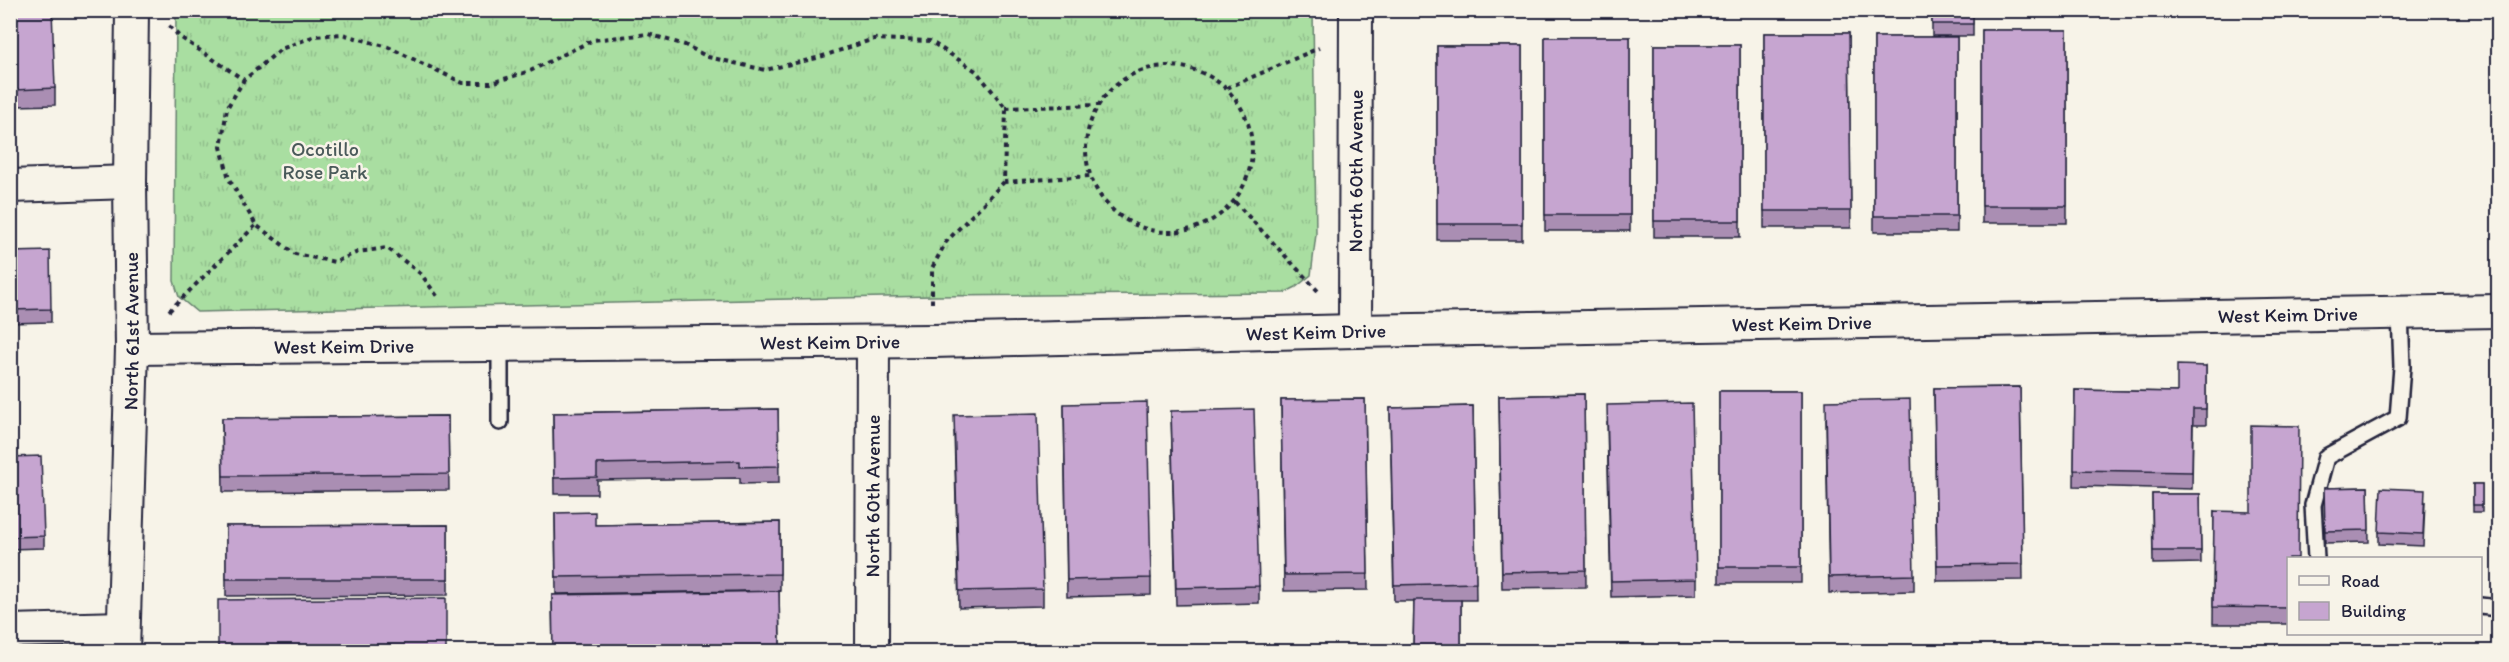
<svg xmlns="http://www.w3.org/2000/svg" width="2509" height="662" font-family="Itim,sans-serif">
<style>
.grass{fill:url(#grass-tufts);stroke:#66806e;stroke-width:1.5}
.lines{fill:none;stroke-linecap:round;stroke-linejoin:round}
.lane-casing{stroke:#22223b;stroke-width:20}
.street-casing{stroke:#22223b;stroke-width:36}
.path{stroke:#22223b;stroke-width:4;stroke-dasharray:4.5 4.5;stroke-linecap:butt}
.lane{stroke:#f7f3e8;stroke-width:15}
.street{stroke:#f7f3e8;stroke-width:32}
.wall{fill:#aa8eb3;stroke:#22223b;stroke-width:1.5}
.building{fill:#c6a5d0;stroke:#22223b;stroke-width:1.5}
.labels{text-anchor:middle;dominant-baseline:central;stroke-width:5;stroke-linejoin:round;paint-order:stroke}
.park-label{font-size:20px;fill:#4a5a5a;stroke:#f7f3e8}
.street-label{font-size:20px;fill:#22223b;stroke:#f7f3e8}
</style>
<defs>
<pattern id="grass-tufts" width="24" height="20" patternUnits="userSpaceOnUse" patternTransform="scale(1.5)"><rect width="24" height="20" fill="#a9dea1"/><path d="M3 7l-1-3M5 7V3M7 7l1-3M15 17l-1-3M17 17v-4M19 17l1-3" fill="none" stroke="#91be8c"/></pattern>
</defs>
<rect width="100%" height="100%" fill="#f7f3e8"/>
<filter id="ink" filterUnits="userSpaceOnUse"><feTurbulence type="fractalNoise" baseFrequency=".0167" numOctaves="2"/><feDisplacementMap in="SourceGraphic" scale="12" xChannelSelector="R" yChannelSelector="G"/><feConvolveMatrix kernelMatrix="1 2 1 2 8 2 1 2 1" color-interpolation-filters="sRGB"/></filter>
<g filter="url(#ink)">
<path class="grass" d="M176,11h1137l3,223 -5,41 -15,12 -12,6 -352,3 -735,16 -18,-15 -5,-16z"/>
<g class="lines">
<g class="lane-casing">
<path id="lane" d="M500,344v78
M2316,558l-3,-53 13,-48 72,-39 4,-51 -2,-55
M2480,606l18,2"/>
</g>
<g class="street-casing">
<g id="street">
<path d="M10,186l120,-4"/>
<path id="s1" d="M1355,331l1,-321"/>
<path id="s2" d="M132,348l801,-7 422,-10 1143,-20"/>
<path d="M10,631l113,-3"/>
<path id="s3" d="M123,652l9,-304 -2,-166 2,-172"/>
<path id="s4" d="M872,652l1,-310"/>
</g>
</g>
<path class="path" d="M169,26l11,11 64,43
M1086 149a83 83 0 1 1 166 0a83 83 0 1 1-166 0Z
M1227,88l92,-40
M1006,108l92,-3
M1004,182l86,-6
M1235,202l84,90
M437,296l-16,-22 -34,-26 -29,4 -23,10 -40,-8 -39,-29 -27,-46 -8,-32 6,-39 17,-28 37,-31 34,-13 27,-2 46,13 75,36h28l39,-12 63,-31 55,-6 37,11 23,12 57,13 52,-12 57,-19 56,2 46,30 30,37 -2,74 -58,60 -14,26v36
M169,311l87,-86"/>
<use href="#lane" class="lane"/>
<use href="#street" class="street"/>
</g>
<path class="wall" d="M10,10l45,78v17l-39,1 -1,-18h-5z
M1932,10h41v26h-41z
M1982,30h85v193h-85z
M1764,33h85l2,195h-87z
M1545,37h85v194h-85z
M1874,37h83v195h-83z
M1654,45h86v192h-86z
M1437,46h85v194h-85z
M10,252l41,57v13l-41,1z
M2206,366v59h-13l-1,64 -118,-3 1,-96 102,2z
M2020,387l3,193 -86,1 -3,-193z
M1719,391h82v192h-82z
M1584,394l2,193 -84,1 -3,-192z
M1365,399l3,191 -84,1 -3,-191z
M1064,404l87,174v17l-84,2z
M1473,406l3,194h-15v51h-48l1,-50h-20l-4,-193z
M778,409l1,74 -39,1v-6l-143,2v14h-43l-1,-81z
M1171,411l88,175v17l-83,2z
M448,416l1,74 -226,2 -1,-74z
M1826,418l88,157v16l-85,2z
M1607,422l89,157v16l-85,2z
M954,431l89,158v17l-84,2z
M10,457l34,79v12l-34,1z
M2473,484h9v28h-9z
M2368,487l1,55 -44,1 -1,-55z
M2152,494h48l1,69 -48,1z
M2425,502l-2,44 -44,-2v-12z
M2214,511l75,47v66h-76z
M555,513l40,12 185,-3v69h-1l1,60h-227l-1,-56 197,-4 -193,3z
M448,525v70l-222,1v-70z"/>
<path class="building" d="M10,10h42l3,78 -39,2 -1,-19h-5z
M1932,10h41v14h-41z
M1982,30h85v176h-85z
M1764,33h85l2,178h-87z
M1545,37h85v178h-85z
M1874,37h83v179h-83z
M1654,45h86v176h-86z
M1437,46h85v178h-85z
M50,251l1,58 -41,1v-58z
M2177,365l29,1v43h-13l-1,63 -118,-2 1,-80 102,2z
M2020,387l3,177 -86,1 -3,-177z
M1719,391h82v176h-82z
M1584,394l2,176 -84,2 -3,-176z
M1365,399l3,175 -84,1 -3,-175z
M1910,399l4,176 -85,2 -3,-176z
M1147,402l4,176 -84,2 -3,-176z
M1692,403l4,176 -85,2 -4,-176z
M1473,406l3,177 -82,2 -4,-177z
M778,409l1,57 -39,1v-6l-143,3v13l-43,1 -1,-65z
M1254,409l5,177 -83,2 -5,-177z
M1038,413l5,176 -84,2 -5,-176z
M448,416l1,58 -226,2 -1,-58z
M2251,425l48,1 -1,132h-9v50l-76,-1 1,-96 37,1z
M41,456l3,80 -34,1v-80z
M2473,484h9v21h-9z
M2368,487l1,43 -44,1 -1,-43z
M2381,488l44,2 -2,44 -44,-2z
M2152,494h48l1,57h-48z
M595,512v13l185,-3v52l-224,3 -1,-64z
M448,525v54h-222v-53z
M779,591l1,56 -227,4 -1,-56z
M446,598v53h-228v-51z
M1414,600h47v50h-48z"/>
</g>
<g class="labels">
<g class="park-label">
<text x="325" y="149">Ocotillo<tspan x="325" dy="23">Rose Park</tspan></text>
</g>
<g class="street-label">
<text stroke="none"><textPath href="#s1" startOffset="160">North 60th Avenue</textPath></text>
<text stroke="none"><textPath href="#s2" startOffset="2156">West Keim Drive</textPath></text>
<text stroke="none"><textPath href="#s2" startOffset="1670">West Keim Drive</textPath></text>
<text stroke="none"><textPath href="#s3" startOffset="321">North 61st Avenue</textPath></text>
<text stroke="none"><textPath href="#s2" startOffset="1184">West Keim Drive</textPath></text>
<text stroke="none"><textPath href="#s2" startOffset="698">West Keim Drive</textPath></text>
<text stroke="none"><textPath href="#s2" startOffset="212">West Keim Drive</textPath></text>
<text stroke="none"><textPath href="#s4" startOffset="156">North 60th Avenue</textPath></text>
</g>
</g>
<rect width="2509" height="662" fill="none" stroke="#f7f3e8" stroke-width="36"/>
<rect x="18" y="18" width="2473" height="626" fill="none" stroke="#22223b" stroke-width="2" filter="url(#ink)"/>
<rect x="2287" y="557" width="195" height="78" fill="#f7f3e8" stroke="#a29fa3" stroke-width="1.5"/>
<rect x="2299" y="576" width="30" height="9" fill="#f7f3e8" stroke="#a29fa3" stroke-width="1.5"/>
<text x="2341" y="587" font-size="18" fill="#22223b">Road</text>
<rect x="2299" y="602" width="30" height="18" fill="#c6a5d0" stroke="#a29fa3" stroke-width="1.5"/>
<text x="2341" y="617" font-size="18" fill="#22223b">Building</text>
</svg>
